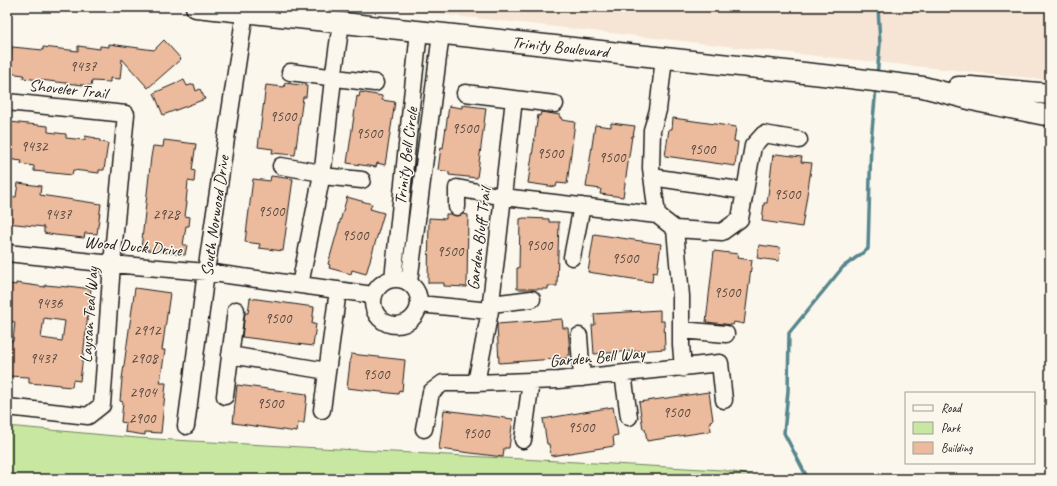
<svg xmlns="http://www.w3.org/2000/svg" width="1057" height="486" font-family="Caveat,sans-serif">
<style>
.built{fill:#f6e5d4}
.green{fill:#c8e8a1;stroke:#72825e}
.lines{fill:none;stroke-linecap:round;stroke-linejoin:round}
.stream{stroke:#56868d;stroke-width:3.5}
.building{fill:#ecbb9d;stroke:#1c1c1c;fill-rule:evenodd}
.minor-casing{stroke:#1c1c1c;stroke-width:19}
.major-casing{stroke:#1c1c1c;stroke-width:23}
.minor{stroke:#fbf7ec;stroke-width:16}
.major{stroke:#fbf7ec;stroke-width:20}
.labels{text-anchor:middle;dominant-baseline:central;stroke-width:3;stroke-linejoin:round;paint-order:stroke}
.number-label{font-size:15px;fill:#50443c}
.street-label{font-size:17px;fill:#1c1c1c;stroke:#fbf7ec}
</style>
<rect width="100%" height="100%" fill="#fbf7ec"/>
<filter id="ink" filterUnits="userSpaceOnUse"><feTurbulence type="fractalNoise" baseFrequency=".025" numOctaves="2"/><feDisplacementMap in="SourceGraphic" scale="8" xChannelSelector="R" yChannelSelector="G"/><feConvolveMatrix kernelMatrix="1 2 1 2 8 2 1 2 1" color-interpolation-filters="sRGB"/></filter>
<g filter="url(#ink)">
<path class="built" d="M376,7h674v73l-242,-25z"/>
<path class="green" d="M7,426l130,12 585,32 51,9h-766z"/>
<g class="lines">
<path class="stream" d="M877,76l3,-32 -2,-37
M808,479l-24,-46 4,-42 1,-58 54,-66 25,-18 3,-108 5,-53"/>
</g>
<path class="building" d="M164,40l17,19 -33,29 -26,-29 -2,20 -10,-1v4l-18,-1 -1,5 -68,-8 1,-3 -15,-2 3,-26 31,3v-3l35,4v-5l22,3v-3l9,1v-3l45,6z
M184,80l3,6 7,-2 2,7 4,-2 5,10 -42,16 -9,-22z
M285,83l22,3 -1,11h-3l-8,58 -23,-2 1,-4 -15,-2 8,-62 18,2z
M360,92l22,4v4l13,2 -10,63 -8,-2 -1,4 -29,-4 10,-67 2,1z
M462,105l24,3 -9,70 -28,-3v-3l-11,-2 3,-23 2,1 6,-42 13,2z
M541,112l19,3v3h2v2l13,2 -8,62 -10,-1 -1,4 -28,-4 10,-68 2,1z
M673,118l63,9 -2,14 4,1 -3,24 -70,-10 4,-27h3z
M9,122l39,4v6l18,2v4l19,2v-4l11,2 -1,1 5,1v2l8,1 -4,27h-5v3l-26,-3 -1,5 -38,-4v-5l-13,-2 1,-3 -15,-2v-35h2z
M611,123l24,3 -2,10h-1l-9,61 -23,-3 1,-5 -15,-2 9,-62 16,2z
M164,140l32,4 -4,26 3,1 -1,11 -6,-1 -2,21h1l-2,14 5,1 -1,9h-3l-3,19h4l-2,10 -44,-6 10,-92 2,-11 10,1z
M776,154l26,3 -1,5 11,1 -10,64 -40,-6 2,-18h3l6,-48 2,1z
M271,176l22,3 -10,72 -24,-3 1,-4 -15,-2 8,-63 17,2z
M18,183l23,3 -1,9 61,9 -4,30 -12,-1 -1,5 -29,-3 -11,-2v-6l-37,-4v-27l9,1z
M347,197l25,7 -2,5 14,4 -18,61 -14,-4 -1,4 -22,-6 1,-3 -2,-1z
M446,214h5l6,2 6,-2 5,1 -1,72 -23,-1v-3h-16l1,-65 17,1z
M524,218l25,1v3h10l-2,64h-9v3h-31v-21h2l1,-49z
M594,234l67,10 -4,29 -4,-1 -1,10 -64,-10z
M759,245l21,3 -1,13 -22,-3z
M714,251l24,3 -1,4 15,2 -8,64 -10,-2 -1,3 -27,-3z
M16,283l29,4v-2l23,2v-1l23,3 -11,92 -7,-1 -1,7 -12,-1v-1l-18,-2 -1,1 -12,-1v-6l-22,-1v-36l6,1 2,-19 -8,-1v-24l2,-13 7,1zM44,318l21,3 -3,20 -21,-3z
M135,288l35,5 -8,57h3l-5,33h6l-5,50 -16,-1v3l-20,-3 1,-9 -5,-1 2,-20 -3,-1 2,-22z
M250,298l64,9 -2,17h4l-3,22 -71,-9 3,-24h3z
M660,310v11h4l1,28 -71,5 -2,-29h3l-1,-11z
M562,319l1,9h5l2,27h-3l1,3 -69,5 -2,-39z
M351,354l54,6 -3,31 -3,-1 -1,4 -51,-6z
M237,385l70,9 -3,29h-6l-1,9 -64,-9z
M709,392l4,28 -3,1 1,10 -64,10 -2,-12h-2l-4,-27z
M613,407l5,28 -5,1 1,10 -63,10 -2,-12h-2l-4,-25z
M444,410l69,9 -4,29h-5l-1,9 -64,-8z"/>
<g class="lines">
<g class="minor-casing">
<path id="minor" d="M290,72l85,11
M465,93l90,11
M7,102l119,12 -14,150 -10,141 -14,11 -81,-9
M281,166l41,7
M322,176l40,4
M652,177l93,14
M457,207v-19l46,9 154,18 18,14 47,3 18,-13 13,-73 11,-12 35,6
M657,215l-6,-47 1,-38 6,-20 6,-52
M675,229l6,67v49l2,23
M7,253l105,11 94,8 167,23
M572,257l10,-51
M373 302a23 23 0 1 1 46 0a23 23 0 1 1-46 0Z
M393,279l26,-248
M409,282l32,-248
M300,285l23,-116 10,-90 8,-56
M419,304l71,7
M491,304l41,-5
M681,330l45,4
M579,336l3,42
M230,355l97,16
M623,374l6,43
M476,383l14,-72 24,-212
M225,396l11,-86
M322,410l16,-120
M186,426l20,-154 39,-260
M424,429l7,-37 12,-9h33l83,-3 161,-17 4,37
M523,440l8,-59"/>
</g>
<g class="major-casing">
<path id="major" d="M196,7l654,71 73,9 58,15 69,14
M958,87h13l79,7"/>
</g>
<use href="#minor" class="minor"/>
<use href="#major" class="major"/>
</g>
</g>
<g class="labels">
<g class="number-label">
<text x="83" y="66">9437</text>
<text x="283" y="116">9500</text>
<text x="465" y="128">9500</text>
<text x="369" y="133">9500</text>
<text x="34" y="146">9432</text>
<text x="702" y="149">9500</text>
<text x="550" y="153">9500</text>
<text x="612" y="157">9500</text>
<text x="787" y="194">9500</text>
<text x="271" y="211">9500</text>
<text x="58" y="214">9437</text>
<text x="166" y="214">2928</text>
<text x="355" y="235">9500</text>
<text x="539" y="245">9500</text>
<text x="450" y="251">9500</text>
<text x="625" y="258">9500</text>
<text x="727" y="292">9500</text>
<text x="49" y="303">9436</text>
<text x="278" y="318">9500</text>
<text x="147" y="330">2912</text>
<text x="43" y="358">9437</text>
<text x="144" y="358">2908</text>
<text x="376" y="374">9500</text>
<text x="143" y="392">2904</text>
<text x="270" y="403">9500</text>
<text x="676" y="412">9500</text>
<text x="142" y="418">2900</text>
<text x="581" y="427">9500</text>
<text x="476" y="433">9500</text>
</g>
<g class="street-label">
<text transform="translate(560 47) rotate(6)">Trinity Boulevard</text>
<text transform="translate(68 89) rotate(6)">Shoveler Trail</text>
<text transform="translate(406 156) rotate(-83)">Trinity Bell Circle</text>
<text transform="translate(215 216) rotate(-82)">South Norwood Drive</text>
<text transform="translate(479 239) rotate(-83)">Garden Bluff Trail</text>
<text transform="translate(133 246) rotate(5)">Wood Duck Drive</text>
<text transform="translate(89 315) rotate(-86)">Laysan Teal Way</text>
<text transform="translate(597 357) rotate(-5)">Garden Bell Way</text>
</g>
</g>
<rect width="1057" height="486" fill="none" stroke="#fbf7ec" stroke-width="24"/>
<rect x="12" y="12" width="1033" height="462" fill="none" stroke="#1c1c1c" stroke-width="1.5" filter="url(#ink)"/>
<rect x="905" y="392" width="130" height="72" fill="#fbf7ec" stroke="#a29f99"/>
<rect x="913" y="405" width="20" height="6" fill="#fbf7ec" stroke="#a29f99"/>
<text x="941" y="412" font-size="12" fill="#1c1c1c">Road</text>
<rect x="913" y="422" width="20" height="12" fill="#c8e8a1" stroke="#a29f99"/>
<text x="941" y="432" font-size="12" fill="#1c1c1c">Park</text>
<rect x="913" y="442" width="20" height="12" fill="#ecbb9d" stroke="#a29f99"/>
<text x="941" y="452" font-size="12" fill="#1c1c1c">Building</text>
</svg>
